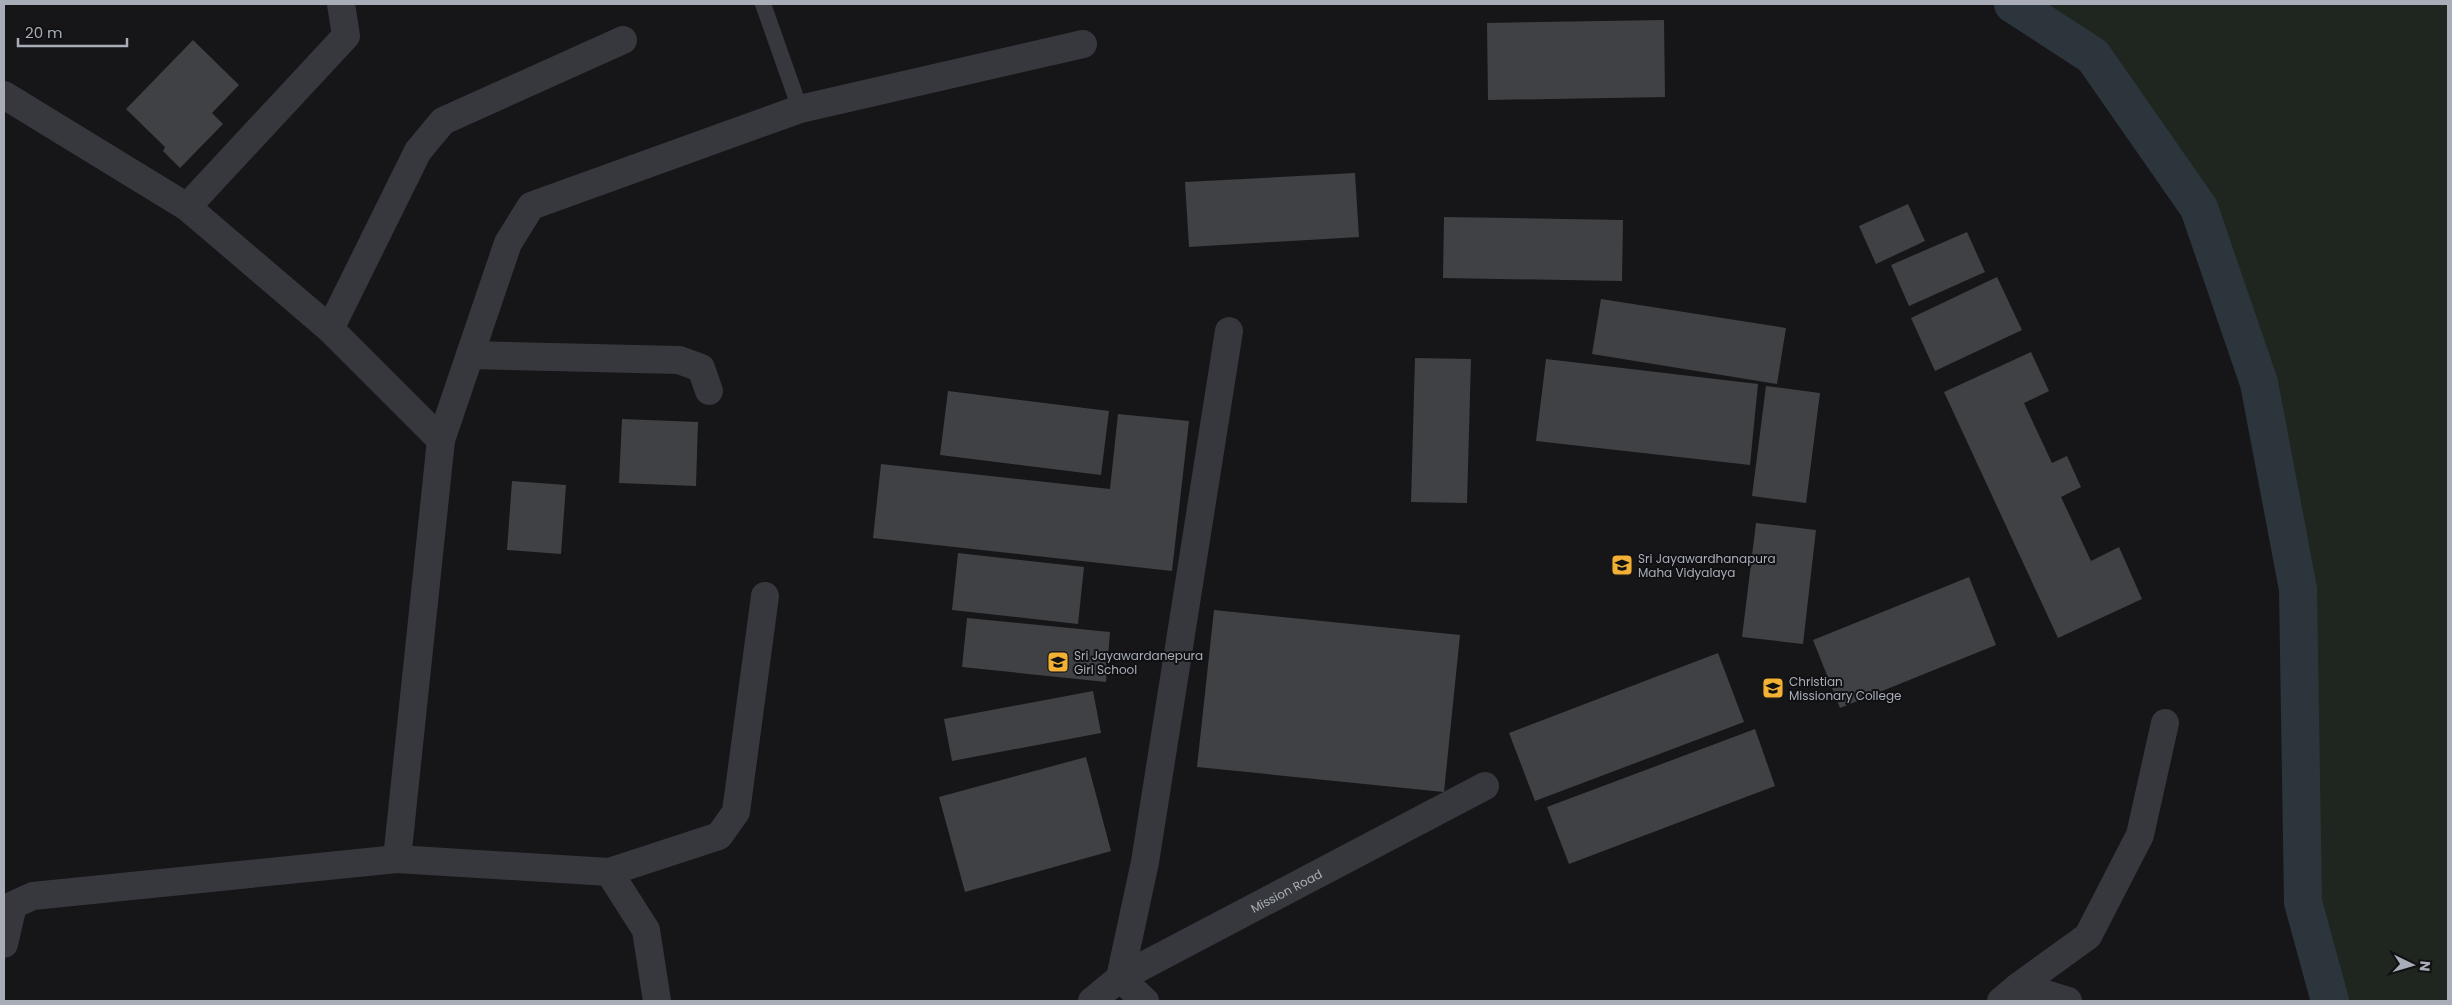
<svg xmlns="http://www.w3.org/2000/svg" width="2452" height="1005" font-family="Poppins,sans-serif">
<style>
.green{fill:#1e261f}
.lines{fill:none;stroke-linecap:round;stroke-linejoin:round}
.canal{stroke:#2c353c;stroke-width:38}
.building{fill:#404145}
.lane{stroke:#37383d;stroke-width:16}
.street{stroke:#37383d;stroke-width:28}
.labels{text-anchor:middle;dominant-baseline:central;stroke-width:4;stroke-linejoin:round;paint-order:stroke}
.poi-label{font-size:12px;fill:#a8adb8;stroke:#111113;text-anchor:start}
.street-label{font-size:12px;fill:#a8adb8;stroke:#111113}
</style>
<rect width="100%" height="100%" fill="#161618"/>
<path class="green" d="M2013,4h435v997h-118l-27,-99 -5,-313 -39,-206 -60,-175 -106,-152z"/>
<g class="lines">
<path class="canal" d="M2013,4l80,52 106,152 60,175 39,206 5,313 27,99"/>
</g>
<path class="building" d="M1664,20l1,77 -177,3 -1,-77z
M193,40l46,45 -27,28 11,11 -43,44 -17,-17 2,-4 -39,-38z
M1355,173l4,64 -170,10 -4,-65z
M1908,204l17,37 -49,23 -17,-38z
M1444,217l179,3 -1,61 -179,-3z
M1967,232l18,40 -76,34 -18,-41z
M1997,277l25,53 -87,41 -24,-53z
M1601,299l185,29 -9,56 -185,-30z
M2031,352l18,39 -25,12 28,60 15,-7 14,31 -20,10 30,64 28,-14 23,52 -84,39 -114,-246z
M1415,358l56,1 -4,144 -56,-1z
M1546,359l212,25 -8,81 -214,-24z
M1766,386l54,7 -14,110 -54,-7z
M948,391l161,20 -8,64 -161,-20z
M1118,414l71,7 -17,150 -299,-33 8,-74 229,25z
M622,419l76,3 -2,64 -77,-3z
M512,481l54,4 -5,69 -54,-4z
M1756,523l60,7 -13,114 -61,-7z
M958,553l126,14 -6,57 -126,-14z
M1969,577l27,68 -156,63 -27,-68z
M1214,610l246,25 -16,157 -247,-25z
M967,618l143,14 -4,50 -144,-15z
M1718,653l26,69 -209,79 -26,-68z
M1093,691l8,42 -149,28 -8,-42z
M1755,729l20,57 -206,78 -22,-57z
M1086,757l25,94 -146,41 -26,-95z"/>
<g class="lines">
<path class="lane" d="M763,4l37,105"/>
<g class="street">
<path d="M4,95l183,112 143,122 111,111 67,-197 23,-37 269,-97 283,-65"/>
<path d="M187,207l159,-171 -5,-32"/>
<path d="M330,329l88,-178 25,-30 180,-81"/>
<path d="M470,355l209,5 22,8 8,23"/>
<path d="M441,440l-44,419 212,13 37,58 11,71"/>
<path d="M609,872l110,-36 17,-24 29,-216"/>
<path d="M4,944l9,-39 20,-9 364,-37"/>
<path d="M2019,986l69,-50 52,-101 25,-112"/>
<path id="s1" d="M1092,1001l28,-23 365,-192"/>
<path d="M1145,1001l-25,-23 25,-116 84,-531"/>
<path d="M2001,1001l18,-15 49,15"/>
</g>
</g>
<defs>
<g id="school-square" transform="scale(1.125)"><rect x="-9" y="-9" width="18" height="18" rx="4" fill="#f2b134" stroke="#111113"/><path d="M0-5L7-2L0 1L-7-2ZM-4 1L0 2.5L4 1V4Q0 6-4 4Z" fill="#111"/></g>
</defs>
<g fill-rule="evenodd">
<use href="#school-square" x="1622" y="565"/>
<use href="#school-square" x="1058" y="662"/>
<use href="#school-square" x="1773" y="688"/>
</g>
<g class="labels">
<g class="poi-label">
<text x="1638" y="558">Sri Jayawardhanapura<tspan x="1638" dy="14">Maha Vidyalaya</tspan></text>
<text x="1074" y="655">Sri Jayawardanepura<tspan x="1074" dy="14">Girl School</tspan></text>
<text x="1789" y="681">Christian<tspan x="1789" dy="14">Missionary College</tspan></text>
</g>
<g class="street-label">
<text stroke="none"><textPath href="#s1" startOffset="224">Mission Road</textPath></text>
</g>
</g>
<rect width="2452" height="1005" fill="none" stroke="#a8adb8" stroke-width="10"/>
<g transform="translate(2412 965) rotate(95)" stroke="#111113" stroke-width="4" paint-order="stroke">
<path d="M0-4L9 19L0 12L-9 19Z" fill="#a8adb8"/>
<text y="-8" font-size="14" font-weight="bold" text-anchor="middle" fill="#a8adb8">N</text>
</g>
<path d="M18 38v8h109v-8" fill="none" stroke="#a8adb8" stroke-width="2.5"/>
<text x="25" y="38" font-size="15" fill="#a8adb8" stroke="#111113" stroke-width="4" paint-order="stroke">20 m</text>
</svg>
